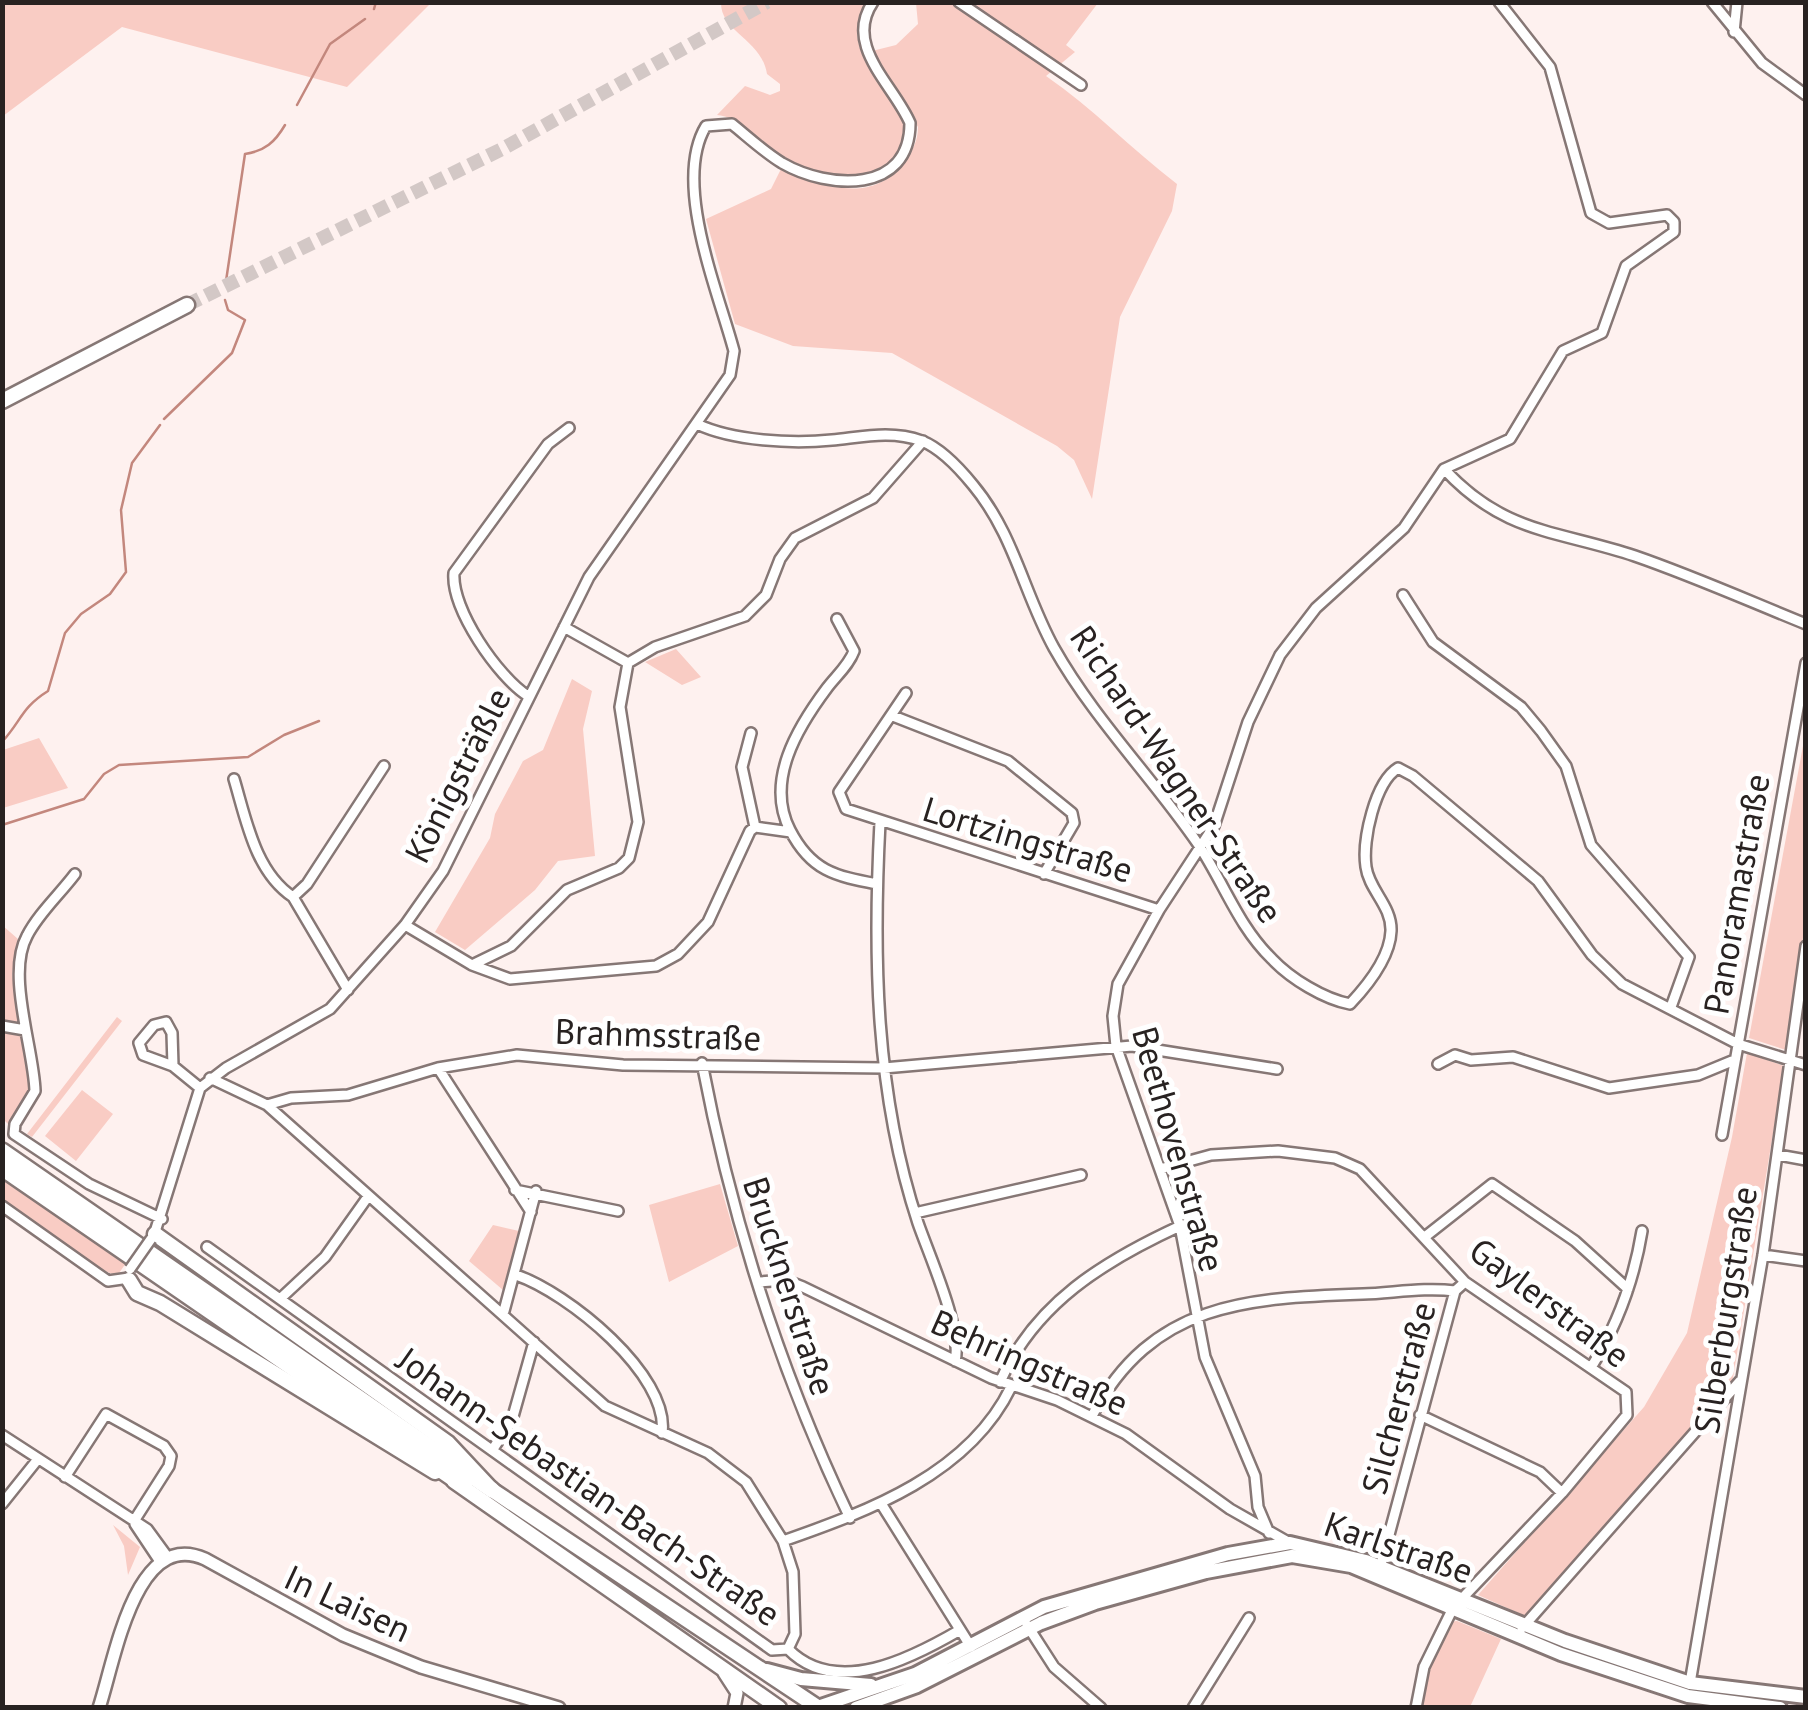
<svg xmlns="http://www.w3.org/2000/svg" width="1808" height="1710" font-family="'PT Sans',sans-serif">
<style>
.green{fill:#f9ccc4}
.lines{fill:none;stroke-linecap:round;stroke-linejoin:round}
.stream{stroke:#c3877d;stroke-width:2.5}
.primary-tunnel{stroke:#d3c8c6;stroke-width:14;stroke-dasharray:14 7;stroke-linecap:butt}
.minor-casing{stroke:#867775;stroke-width:14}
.tertiary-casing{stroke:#867775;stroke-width:16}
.secondary-casing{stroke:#867775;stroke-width:18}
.primary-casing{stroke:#867775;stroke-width:19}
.trunk-casing{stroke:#867775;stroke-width:20}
.minor{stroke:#fff;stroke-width:9}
.tertiary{stroke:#fff;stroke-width:11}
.secondary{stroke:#fff;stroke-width:12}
.primary{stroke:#fff;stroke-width:14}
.trunk{stroke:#fff;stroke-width:15}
.minor-bridge-casing{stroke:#867775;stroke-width:14;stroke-linecap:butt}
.minor-bridge{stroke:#fff;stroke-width:9}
.labels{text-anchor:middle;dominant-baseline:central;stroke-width:10;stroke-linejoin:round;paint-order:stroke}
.street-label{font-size:35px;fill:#282221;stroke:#fff}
</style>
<rect width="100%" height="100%" fill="#fef1ef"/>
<path class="green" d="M3,2h428v1l-84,84 -225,-60 -119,89z
M721,3h147c-47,68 81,99 20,162 -22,22 -76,10 -102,-4 -24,-14 -40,-43 -69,-46l28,-29 25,9 10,-4v-7l-13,-10c-5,-34 -46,-42 -46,-71z
M916,3h182l-32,42 9,7 -29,24c47,32 85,73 131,108l-5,27 -52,106 -28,182 -18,-39 -17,-14 -165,-93 -99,-7 -58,-22 -29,-105 65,-30 10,-20c42,16 90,37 122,-6 9,-12 15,-21 15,-36l-46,-76 24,-6 22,-21z
M676,649l25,28 -19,8 -37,-23z
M572,679l20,12 -9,38 12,127 -37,5 -23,29 -70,60 -30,-18 55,-94 5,-24 28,-53 20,-11z
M1805,735l1,183 -20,132 -37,-12z
M39,738l29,50 -65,20v-58z
M2,925l16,14 -6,36 19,101 -3,17 -19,32 -7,-7z
M117,1017l5,4 -90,116 -5,-3z
M1747,1053l37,13 -52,318 -207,232 -47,-21 166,-188 43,-74 45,-196z
M82,1090l31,24 -37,47 -31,-25z
M2,1179l124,84 -9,13 -22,-9 -92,-65z
M720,1184l18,62 -69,36 -20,-77z
M493,1225l26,6 -16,59 -34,-29z
M113,1525l27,22 -12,28 -4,-29z
M1457,1621l44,18 -31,68 -51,1 9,-41 20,-45z"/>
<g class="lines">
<path class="stream" d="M374,9l2,-7
M297,105l33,-61 35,-25
M226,281l19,-127c20,-3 30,-12 40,-29
M164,419l68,-66 13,-33 -17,-10 -3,-10
M2,742c20,-22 19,-34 46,-51l17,-58 16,-19 29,-20 16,-22 -5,-62 11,-47 28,-38
M2,825l82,-26 20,-25 15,-9 129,-8 36,-22 35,-14"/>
<path class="primary-tunnel" d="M187,305l317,-157 263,-146"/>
<g class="minor-casing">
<path id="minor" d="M959,2l122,83
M1712,2l50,61 44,32
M1734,32l3,-30
M697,424c36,17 95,20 135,16 31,-3 59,-10 90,1 20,8 38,28 51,44 41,49 51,109 81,163 40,71 98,129 144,196 26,39 40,82 74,115 19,20 52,40 78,45 17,-18 40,-47 41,-73 1,-25 -22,-41 -25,-64 -4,-27 9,-85 32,-99l15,8 125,105 54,74 30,29 116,60 68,21
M1444,469c60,65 113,61 191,87 58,20 114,45 171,68
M1403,595l30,47 88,65 20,24 25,35 25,79 98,112 -18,50
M837,619l17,32c-5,14 -18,25 -27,37 -30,40 -62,93 -37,142 21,41 45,46 87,54
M564,627l64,36
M906,693l-67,99 7,17 313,101
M528,696c-30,-19 -77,-87 -74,-123l94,-129 21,-16
M893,716l115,45 64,52 2,10 -30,51
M751,733l-9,34 13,60
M234,779c12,40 21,93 59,118l55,93
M880,822c-7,134 -5,271 38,401 11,32 45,107 37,138
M75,874c-15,20 -37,40 -48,62 -21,38 7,114 8,155l-20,33 -1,10 75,50 73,35
M293,897l14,-13 77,-118
M405,925l67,40 38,14 146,-13 22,-12 30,-32 42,-91 5,-4 36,5
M472,965l39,-19 56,-56 52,-22 10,-10 9,-36 -18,-115 8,-44 27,-16 90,-31 21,-21 14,-36 15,-21 78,-40 50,-57
M2,1026l23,4
M702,1063c30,157 79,311 148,455
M1438,1064l17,-9 16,5 42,-3 96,31 89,-13 34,-14
M173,1066l-1,-33 -6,-11 -12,3 -15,18 4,12 30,11 27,22
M438,1068l93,144
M210,1078l57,27 338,301 103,47 38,29 37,59 10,31 2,62 -7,15
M267,1105l24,-7 57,-3 90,-27 79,-13 106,10 261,3 248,-22 145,23
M1722,1135l84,-472
M1778,1155l28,5
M1160,1169l51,-14 67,-4 57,7 25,11 105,113 161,110 1,23 -65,78 -109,115 -29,59 -8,41
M515,1190l103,21
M2,1206l106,75 21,-3
M915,1213l166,-38
M154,1235l46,-147 26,-20 104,-59 75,-84 38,-54 146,-294 141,-202 4,-24c-16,-60 -62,-169 -28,-225l26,-2c16,13 32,28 50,39 47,27 128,31 128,-40 -16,-38 -67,-77 -37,-121
M1426,1236l66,-52 83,57 53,48
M207,1247l565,403 16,-1
M1763,1255l43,6
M516,1275c51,17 154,100 146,158
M760,1282l25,-2 18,7 188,91 66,22 69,34 104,75 58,33
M281,1298l44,-41 42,-59
M504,1311l32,-120
M1592,1366c26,-42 42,-86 50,-135
M1000,1382c35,-79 104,-121 180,-156
M1420,1415l120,57 22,21
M1092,1416c60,-114 155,-118 271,-122 30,-1 62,-7 92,-3l10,-9
M2,1435l145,94 19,26
M493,1449l19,-29 22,-78
M65,1477l41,-63 58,32 7,10 -2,10 -35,55
M2,1504l36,-45
M882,1505l89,142
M135,1524l24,36
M1269,1533l-11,-26 -3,-31 -50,-119 -25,-131 -64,-180 -3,-30 5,-32 41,-74 55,-84 34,-104 32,-67 36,-47 88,-80 40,-59 66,-30 53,-88 39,-18 24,-67 48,-34v-10l-7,-7 -58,8 -18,-10 -41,-146 -51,-65
M783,1541c86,-30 186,-67 228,-154
M1380,1568l75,-277
M1027,1625l27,42 47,41
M1522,1628l218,-247
M788,1649c48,49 124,9 172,-19
M1690,1683l73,-428 43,-309
M1193,1708l56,-90"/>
</g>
<g class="tertiary-casing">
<path id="tertiary" d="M724,1673l13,20 -3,15
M99,1708c16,-48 36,-180 106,-149l138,76 78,32 138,41"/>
</g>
<g class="secondary-casing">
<path id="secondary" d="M767,1670l34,9 70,6
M815,1708l100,-34 129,-67 184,-53 62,-11 76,18 199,80 125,42 116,14
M856,1708l61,-22 124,-63 54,-20 111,-31 86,-16 59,10 210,88 127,42 92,12"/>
</g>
<g class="primary-casing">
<path id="primary" d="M2,401l185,-96
M155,1234l293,209 44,47 327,218
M129,1280l8,13 23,10 275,169
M454,1481l325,227"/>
</g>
<g class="trunk-casing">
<path id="trunk" d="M2,1151l490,339
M2,1168l462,318"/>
</g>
<use href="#minor" class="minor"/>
<use href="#tertiary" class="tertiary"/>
<use href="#secondary" class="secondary"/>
<use href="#primary" class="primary"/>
<use href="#trunk" class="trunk"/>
<g class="minor-bridge-casing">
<path id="minor-bridge" d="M130,1269l21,-30"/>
</g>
<use href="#minor-bridge" class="minor-bridge"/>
</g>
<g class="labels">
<g class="street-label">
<text transform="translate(1177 774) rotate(56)">Richard-Wagner-Straße</text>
<text transform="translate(457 775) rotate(-63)">Königsträßle</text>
<text transform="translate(1028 839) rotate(17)">Lortzingstraße</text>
<text transform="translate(1736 894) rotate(-80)">Panoramastraße</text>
<text transform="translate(658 1034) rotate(2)">Brahmsstraße</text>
<text transform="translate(1179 1149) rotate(74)">Beethovenstraße</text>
<text transform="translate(790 1286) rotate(72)">Brucknerstraße</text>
<text transform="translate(1550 1302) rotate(37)">Gaylerstraße</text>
<text transform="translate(1725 1310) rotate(-81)">Silberburgstraße</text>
<text transform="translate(1030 1362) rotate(24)">Behringstraße</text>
<text transform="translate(1398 1398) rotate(-75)">Silcherstraße</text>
<text transform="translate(589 1486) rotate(35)">Johann-Sebastian-Bach-Straße</text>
<text transform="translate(1399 1547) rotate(19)">Karlstraße</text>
<text transform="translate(348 1603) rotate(25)">In Laisen</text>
</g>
</g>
<rect width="1808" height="1710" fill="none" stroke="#282221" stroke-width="10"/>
</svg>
